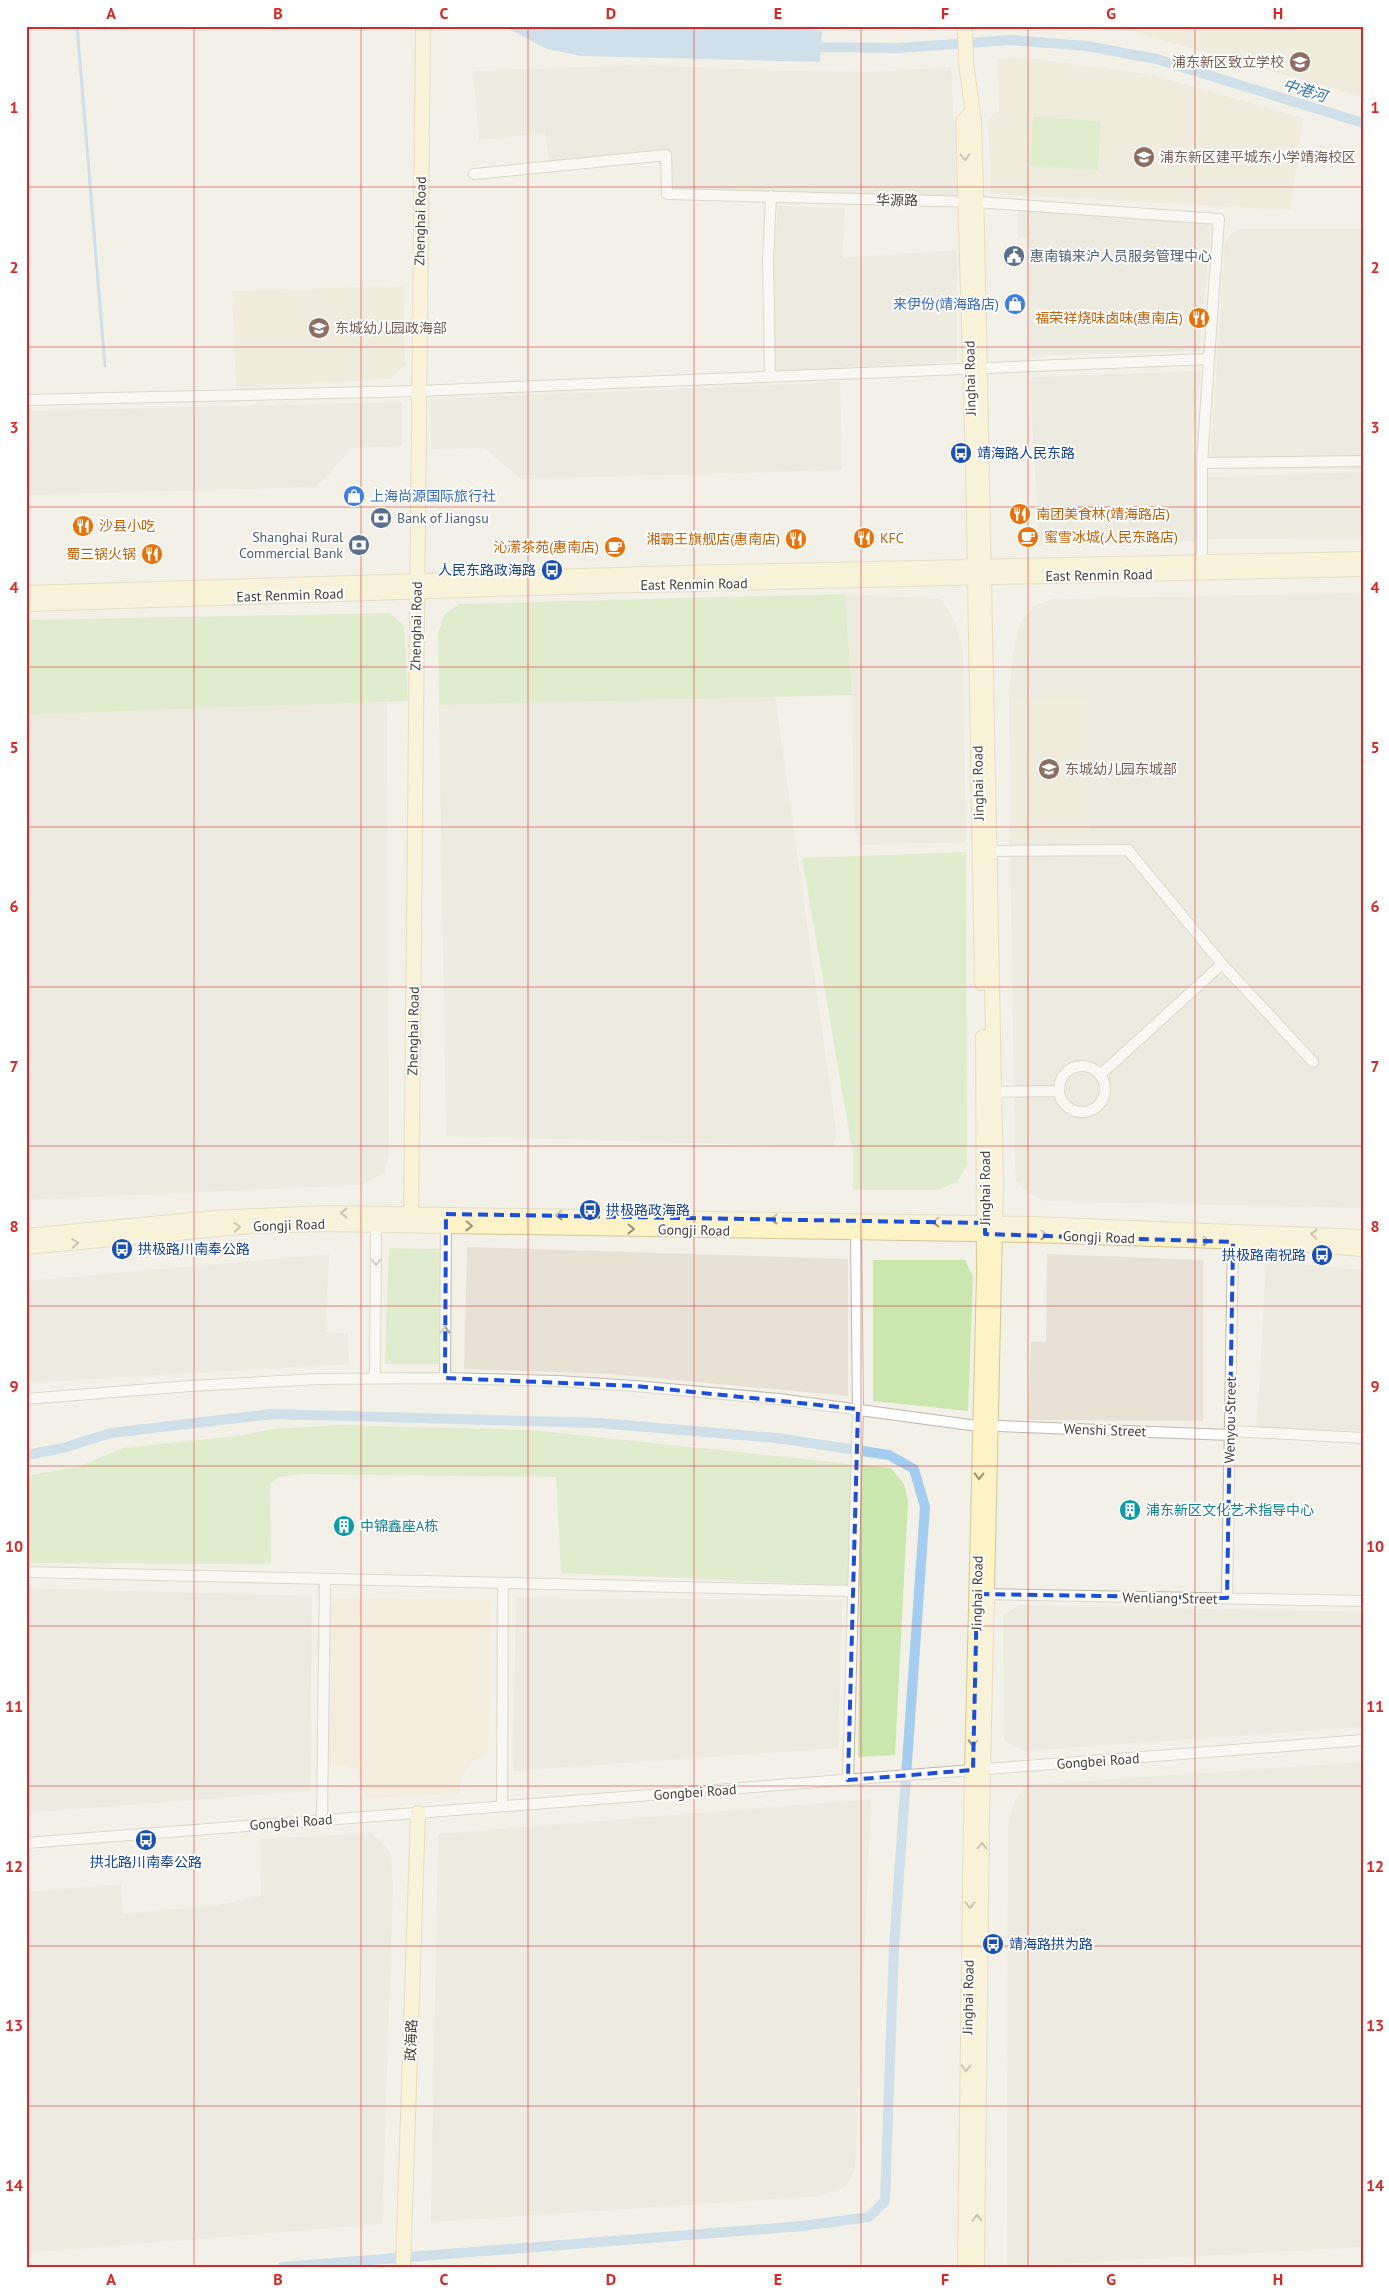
<svg xmlns="http://www.w3.org/2000/svg" width="1389" height="2293" font-family="'PT Sans','Noto Sans SC',sans-serif">
<style>
.residential{fill:#e7e2d5}
.commercial{fill:#f5e8d2}
.education{fill:#ece6d1}
.green{fill:#cbe7b0}
.water{fill:#a4cdef}
.lines{fill:none;stroke-linecap:round;stroke-linejoin:round}
.stream{stroke:#a4cdef;stroke-width:3}
.canal{stroke:#a4cdef;stroke-width:10}
.street-casing{stroke:#bfb8aa;stroke-width:12}
.secondary-casing{stroke:#d3c697;stroke-width:16}
.street{stroke:#fff;stroke-width:10}
.secondary{stroke:#fef3c6;stroke-width:14}
.oneway{stroke:#999177}
.oneway2{stroke:#a2a09a}
.marked{fill:none;stroke:#1d4ed8;stroke-width:4;stroke-dasharray:10 6;stroke-linejoin:round}
.grid{fill:none;stroke:#d62828;stroke-width:1;stroke-opacity:0.55}
.labels{text-anchor:middle;dominant-baseline:central;stroke-width:4;stroke-linejoin:round;paint-order:stroke}
.education-label{font-size:14px;fill:#785e54;stroke:#fff;text-anchor:start}
.street-label{font-size:14px;fill:#464136;stroke:#fff}
.service-label{font-size:14px;fill:#4e5e75;stroke:#fff;text-anchor:start}
.shop-label{font-size:14px;fill:#366cbe;stroke:#fff;text-anchor:end}
.food-label{font-size:14px;fill:#c56008;stroke:#fff;text-anchor:end}
.transit-label{font-size:14px;fill:#164399;stroke:#fff;text-anchor:start}
.culture-label{font-size:14px;fill:#0d838f;stroke:#fff;text-anchor:start}
.water-label{font-size:15px;font-style:italic;fill:#3074b1;stroke:#fff}
.neatline{fill:none;stroke:#d62828;stroke-width:2}
.grid-label{font-size:16px;text-anchor:middle;font-weight:bold;fill:#d62828}
</style>
<rect width="100%" height="100%" fill="#f3f0e7"/>
<path class="residential" d="M640,65l150,6 81,1 80,-5 6,130 -284,-7 -3,-37 -13,-3 -108,11 -4,-28 -66,7 -6,-69z
M778,206l67,2 -3,50 115,-8v111l-183,10v-110z
M1018,211l193,13 -11,127 -172,5v-118h-10z
M1241,229h122v240h-153l15,-226 7,-10z
M1201,371l-9,67 5,103 -158,5 -9,-163 3,-6z
M840,382l2,88 -322,9 -35,-31 -53,1 -3,-50z
M402,402v44l-50,2 -36,39 -290,8v-84z
M1363,472v66l-156,1 1,-62z
M1363,593v615l-286,-6 -33,-1 -16,-7 -12,-14 -1,-19 -5,-321 79,-1 -2,-141h-78l4,-45 7,-30 14,-17 19,-7z
M845,594l95,5 14,21 9,30 3,192 -105,3 -7,-17 -2,-133z
M775,696l62,441 -5,10 -386,-11 -7,-431z
M387,702l2,453 -5,18 -23,12 -335,15v-485z
M467,1247l381,12v137l-236,-22 -148,-5z
M329,1254l-4,78 23,1 1,31 -323,19v-102z
M1047,1254l156,6v161l-175,-1 3,-79 15,1z
M1266,1261l97,9v161l-106,-4z
M26,1588l286,8 -2,195 -284,22z
M516,1598l326,2 -4,148 -325,23z
M1020,1605l343,7v115l-339,24 -20,-10 -1,-126z
M1363,1762v485l-356,20 1,-444 8,-25 11,-13z
M871,1799l-16,371 -9,16 -24,10 -391,26 7,-388z
M372,1833l18,19 3,35 -11,337 -356,29v-361l95,-8 2,30 95,-9 43,-9 -1,-57z"/>
<path class="commercial" d="M335,1598l156,2 -3,152 -18,11 -7,11 -4,20 -93,4 -11,-29 -10,-4 -17,-1 1,-159z"/>
<path class="education" d="M1112,26h251v71z
M1022,57l126,17 156,44 -14,92 -299,-16 -3,-75 11,-8 -2,-52z
M404,286l1,79 -15,14 -154,9 -4,-97z
M1009,698h78l2,141 -79,1z"/>
<path class="green" d="M1033,117l68,4 -3,49 -68,-4z
M845,594l7,101 -413,10 -1,-73 7,-18 14,-10z
M390,613l14,13 4,75 -382,14v-95z
M966,852l1,314 -10,16 -19,8h-85v-36l-51,-296z
M389,1248l53,1 -3,115h-54z
M873,1260h92l8,16 -5,135 -95,-10z
M338,1425l191,5 362,38 13,16 4,17 -13,254 -37,2 2,-171 -299,-13 -5,-96 -254,-3 -23,3 -9,7 1,80 -245,-1v-87l54,-10 43,-18 121,-13 29,-6z"/>
<path class="water" d="M503,26h280l39,5 -2,31 -239,-6 -34,-7z"/>
<g class="lines">
<path class="stream" d="M77,26l28,340"/>
<path class="canal" d="M808,47l91,1 112,-8 76,6 69,13 207,64
M26,1455l37,-7 48,-15 161,-19 327,9 178,15 112,17 25,14 11,38 -31,440 -9,254 -16,16 -67,9 -520,41"/>
<g class="street-casing">
<path id="street" d="M474,174l192,-19 1,39 310,8 242,17 -10,140
M770,376l-2,-117 3,-63
M26,400l392,-9 791,-32 -7,104 161,-2
M1202,563v-100
M984,851l144,-1 94,114 91,98
M1059 1089a23 23 0 1 1 46 0a23 23 0 1 1-46 0Z
M1100,1075l122,-111
M988,1092l71,-1
M375,1378l1,-159
M445,1378l1,-159
M26,1399l164,-13 128,-7 127,-1 112,3 78,5 144,13 191,26 260,10
M1230,1431l133,7
M26,1572l827,19
M981,1594l382,7
M1227,1598l6,-356
M848,1780l10,-371 -2,-177
M502,1806l1,-223
M322,1820l3,-241
M26,1843l1337,-103"/>
</g>
<g class="secondary-casing">
<path id="secondary" d="M965,26l1,37 8,58 3,107 19,957 -14,631 -5,451
M972,112l-9,10 10,342 9,519
M26,593l654,-20 683,-14
M26,604l566,-18 771,-17
M411,1222l12,-1196
M26,1236l188,-18 111,-5 706,11 332,13
M26,1247l225,-21 74,-2 706,11 247,8 85,6
M403,2267l15,-454
M965,2267l6,-451 13,-541 -1,-238"/>
</g>
<use href="#street" class="street"/>
<use href="#secondary" class="secondary"/>
</g>
<defs><path id="oneway-chevron" d="M-2-3.5L2.5 0L-2 3.5" fill="none" stroke-width="1.6" stroke-linecap="round" stroke-linejoin="round" transform="scale(1.25)"/></defs>
<g class="oneway">
<use href="#oneway-chevron" transform="translate(965 157) rotate(88)"/>
<use href="#oneway-chevron" transform="translate(344 1213) rotate(-180)"/>
<use href="#oneway-chevron" transform="translate(559 1215) rotate(-180)"/>
<use href="#oneway-chevron" transform="translate(774 1219) rotate(-179)"/>
<use href="#oneway-chevron" transform="translate(936 1222) rotate(-179)"/>
<use href="#oneway-chevron" transform="translate(469 1226) rotate(1)"/>
<use href="#oneway-chevron" transform="translate(237 1227) rotate(-5)"/>
<use href="#oneway-chevron" transform="translate(631 1229) rotate(1)"/>
<use href="#oneway-chevron" transform="translate(1314 1234) rotate(-177)"/>
<use href="#oneway-chevron" transform="translate(1044 1235) rotate(2)"/>
<use href="#oneway-chevron" transform="translate(1206 1241) rotate(2)"/>
<use href="#oneway-chevron" transform="translate(75 1243) rotate(-5)"/>
<use href="#oneway-chevron" transform="translate(979 1476) rotate(91)"/>
<use href="#oneway-chevron" transform="translate(973 1743) rotate(92)"/>
<use href="#oneway-chevron" transform="translate(982 1846) rotate(-89)"/>
<use href="#oneway-chevron" transform="translate(970 1905) rotate(91)"/>
<use href="#oneway-chevron" transform="translate(966 2068) rotate(91)"/>
<use href="#oneway-chevron" transform="translate(977 2218) rotate(-89)"/>
</g>
<g class="oneway2">
<use href="#oneway-chevron" transform="translate(376 1262) rotate(90)"/>
<use href="#oneway-chevron" transform="translate(445 1330) rotate(-90)"/>
</g>
<path d="M0 0H1389V2293H0ZM446,1214l539,9v11l248,8 -6,356 -250,-4 -4,176 -125,10 10,-371 -223,-23 -190,-8z" fill="#f3f0e7" fill-opacity=".55" fill-rule="evenodd"/>
<path class="marked" d="M446,1214l539,9v11l248,8 -6,356 -250,-4 -4,176 -125,10 10,-371 -223,-23 -190,-8z"/>
<path class="grid" d="M194,26v2241M361,26v2241M528,26v2241M694,26v2241M861,26v2241M1028,26v2241M1195,26v2241M26,187h1337M26,347h1337M26,507h1337M26,667h1337M26,827h1337M26,987h1337M26,1146h1337M26,1306h1337M26,1466h1337M26,1626h1337M26,1786h1337M26,1946h1337M26,2106h1337"/>
<defs>
<g id="school-disc" transform="scale(1.125)"><circle r="9.5" fill="#8d6e63" stroke="#fff"/><path d="M0-5L7-2L0 1L-7-2ZM-4 1L0 2.5L4 1V4Q0 6-4 4Z" fill="#fff"/></g>
<g id="civic-disc" transform="scale(1.125)"><circle r="9.5" fill="#5c6f8a" stroke="#fff"/><path d="M-.6-6.5H3V-4.5H.6V-3L4-1V1h2V6H-6V1h2V-1L-.6-3ZM-1.2 2.5V6h2.4V2.5Z" fill="#fff"/></g>
<g id="shop-disc" transform="scale(1.125)"><circle r="9.5" fill="#3f7fe0" stroke="#fff"/><path d="M-5-2.5h2.3a2.7 3.5 0 0 1 5.4 0H5L5.5 6h-11ZM-1.5-2.5h3a1.5 2.3 0 0 0-3 0Z" fill="#fff"/></g>
<g id="restaurant-disc" transform="scale(1.125)"><circle r="9.5" fill="#e8710a" stroke="#fff"/><path d="M-5-6h1v4h1v-4h1v4h1v-4h1v5L-1.5 .5V6h-2V.5L-5-1ZM5-6V6H3V1.5H1.5Q1.5-4 5-6Z" fill="#fff"/></g>
<g id="bus-disc" transform="scale(1.125)"><circle r="9.5" fill="#1a4fb4" stroke="#fff"/><path d="M-5-6H5V4H4V6H2V4H-2V6H-4V4H-5ZM-3.5-4V0h7V-4ZM-3.5 1.2v1.5H-2V1.2ZM2 1.2v1.5H3.5V1.2Z" fill="#fff"/></g>
<g id="bank-disc" transform="scale(1.125)"><circle r="9.5" fill="#5c6f8a" stroke="#fff"/><path d="M-6-4H6V4H-6ZM0-2.3a2.3 2.3 0 1 0 0 4.6a2.3 2.3 0 1 0 0-4.6Z" fill="#fff"/></g>
<g id="cafe-disc" transform="scale(1.125)"><circle r="9.5" fill="#e8710a" stroke="#fff"/><path d="M-5.5-4.5H6V0H3Q3 3.5 0 3.5H-2.5Q-5.5 3.5-5.5 0ZM3-3.2v2h1.7v-2ZM-6 4.5H4V6H-6Z" fill="#fff"/></g>
<g id="building-disc" transform="scale(1.125)"><circle r="9.5" fill="#0f9aa8" stroke="#fff"/><path d="M-4-6H4V6H1V3H-1V6H-4ZM-2.5-4.3h1.7v1.8h-1.7ZM.8-4.3h1.7v1.8H.8ZM-2.5-1h1.7V.8h-1.7ZM.8-1h1.7V.8H.8Z" fill="#fff"/></g>
</defs>
<g fill-rule="evenodd">
<use href="#school-disc" x="1300" y="62"/>
<use href="#school-disc" x="1144" y="157"/>
<use href="#civic-disc" x="1014" y="256"/>
<use href="#shop-disc" x="1015" y="304"/>
<use href="#restaurant-disc" x="1199" y="318"/>
<use href="#school-disc" x="319" y="328"/>
<use href="#bus-disc" x="961" y="453"/>
<use href="#shop-disc" x="354" y="496"/>
<use href="#restaurant-disc" x="1020" y="514"/>
<use href="#bank-disc" x="381" y="518"/>
<use href="#restaurant-disc" x="83" y="526"/>
<use href="#cafe-disc" x="1028" y="537"/>
<use href="#restaurant-disc" x="864" y="538"/>
<use href="#restaurant-disc" x="796" y="539"/>
<use href="#bank-disc" x="359" y="545"/>
<use href="#cafe-disc" x="615" y="547"/>
<use href="#restaurant-disc" x="152" y="554"/>
<use href="#bus-disc" x="552" y="570"/>
<use href="#school-disc" x="1049" y="769"/>
<use href="#bus-disc" x="590" y="1210"/>
<use href="#bus-disc" x="122" y="1249"/>
<use href="#bus-disc" x="1322" y="1255"/>
<use href="#building-disc" x="1130" y="1510"/>
<use href="#building-disc" x="344" y="1526"/>
<use href="#bus-disc" x="146" y="1840"/>
<use href="#bus-disc" x="993" y="1944"/>
</g>
<g class="labels">
<g class="education-label">
<text x="1284" y="62" text-anchor="end">浦东新区致立学校</text>
<text x="1160" y="157">浦东新区建平城东小学靖海校区</text>
<text x="335" y="328">东城幼儿园政海部</text>
<text x="1065" y="769">东城幼儿园东城部</text>
</g>
<g class="street-label">
<text transform="translate(897 200) rotate(1)">华源路</text>
<text transform="translate(420 221) rotate(-89)">Zhenghai Road</text>
<text transform="translate(970 378) rotate(-91)">Jinghai Road</text>
<text transform="translate(1099 575) rotate(-1)">East Renmin Road</text>
<text transform="translate(694 584) rotate(-1)">East Renmin Road</text>
<text transform="translate(290 595) rotate(-2)">East Renmin Road</text>
<text transform="translate(416 626) rotate(-89)">Zhenghai Road</text>
<text transform="translate(978 783) rotate(-91)">Jinghai Road</text>
<text transform="translate(413 1031) rotate(-89)">Zhenghai Road</text>
<text transform="translate(985 1188) rotate(-90)">Jinghai Road</text>
<text transform="translate(289 1225) rotate(-2)">Gongji Road</text>
<text transform="translate(694 1230) rotate(1)">Gongji Road</text>
<text transform="translate(1099 1237) rotate(2)">Gongji Road</text>
<text transform="translate(1230 1420) rotate(-89)">Wenyou Street</text>
<text transform="translate(1105 1430) rotate(2)">Wenshi Street</text>
<text transform="translate(977 1593) rotate(-89)">Jinghai Road</text>
<text transform="translate(1170 1598) rotate(1)">Wenliang Street</text>
<text transform="translate(1098 1761) rotate(-4)">Gongbei Road</text>
<text transform="translate(695 1792) rotate(-4)">Gongbei Road</text>
<text transform="translate(291 1822) rotate(-4)">Gongbei Road</text>
<text transform="translate(968 1997) rotate(-89)">Jinghai Road</text>
<text transform="translate(411 2040) rotate(-88)">政海路</text>
</g>
<g class="service-label">
<text x="1030" y="256">惠南镇来沪人员服务管理中心</text>
<text x="397" y="518">Bank of Jiangsu</text>
<text x="343" y="537" text-anchor="end">Shanghai Rural<tspan x="343" dy="16">Commercial Bank</tspan></text>
</g>
<g class="shop-label">
<text x="999" y="304">来伊份(靖海路店)</text>
<text x="370" y="496" text-anchor="start">上海尚源国际旅行社</text>
</g>
<g class="food-label">
<text x="1183" y="318">福荣祥烧味卤味(惠南店)</text>
<text x="1036" y="514" text-anchor="start">南团美食林(靖海路店)</text>
<text x="99" y="526" text-anchor="start">沙县小吃</text>
<text x="1044" y="537" text-anchor="start">蜜雪冰城(人民东路店)</text>
<text x="880" y="538" text-anchor="start">KFC</text>
<text x="780" y="539">湘霸王旗舰店(惠南店)</text>
<text x="599" y="547">沁潆茶苑(惠南店)</text>
<text x="136" y="554">蜀三锅火锅</text>
</g>
<g class="transit-label">
<text x="977" y="453">靖海路人民东路</text>
<text x="536" y="570" text-anchor="end">人民东路政海路</text>
<text x="606" y="1210">拱极路政海路</text>
<text x="138" y="1249">拱极路川南奉公路</text>
<text x="1306" y="1255" text-anchor="end">拱极路南祝路</text>
<text x="146" y="1862" text-anchor="middle">拱北路川南奉公路</text>
<text x="1009" y="1944">靖海路拱为路</text>
</g>
<g class="culture-label">
<text x="1146" y="1510">浦东新区文化艺术指导中心</text>
<text x="360" y="1526">中锦鑫座A栋</text>
</g>
<g class="water-label">
<text transform="translate(1305 90) rotate(17)">中港河</text>
</g>
</g>
<rect width="1389" height="2293" fill="none" stroke="#ffffff" stroke-width="55"/>
<rect x="28" y="28" width="1334" height="2238" class="neatline"/>
<g class="grid-label">
<text x="111" y="19">A</text>
<text x="278" y="19">B</text>
<text x="444" y="19">C</text>
<text x="611" y="19">D</text>
<text x="778" y="19">E</text>
<text x="945" y="19">F</text>
<text x="1111" y="19">G</text>
<text x="1278" y="19">H</text>
<text x="14" y="113">1</text>
<text x="1375" y="113">1</text>
<text x="14" y="273">2</text>
<text x="1375" y="273">2</text>
<text x="14" y="433">3</text>
<text x="1375" y="433">3</text>
<text x="14" y="593">4</text>
<text x="1375" y="593">4</text>
<text x="14" y="753">5</text>
<text x="1375" y="753">5</text>
<text x="14" y="912">6</text>
<text x="1375" y="912">6</text>
<text x="14" y="1072">7</text>
<text x="1375" y="1072">7</text>
<text x="14" y="1232">8</text>
<text x="1375" y="1232">8</text>
<text x="14" y="1392">9</text>
<text x="1375" y="1392">9</text>
<text x="14" y="1552">10</text>
<text x="1375" y="1552">10</text>
<text x="14" y="1712">11</text>
<text x="1375" y="1712">11</text>
<text x="14" y="1872">12</text>
<text x="1375" y="1872">12</text>
<text x="14" y="2031">13</text>
<text x="1375" y="2031">13</text>
<text x="14" y="2191">14</text>
<text x="1375" y="2191">14</text>
<text x="111" y="2285">A</text>
<text x="278" y="2285">B</text>
<text x="444" y="2285">C</text>
<text x="611" y="2285">D</text>
<text x="778" y="2285">E</text>
<text x="945" y="2285">F</text>
<text x="1111" y="2285">G</text>
<text x="1278" y="2285">H</text>
</g>
</svg>
